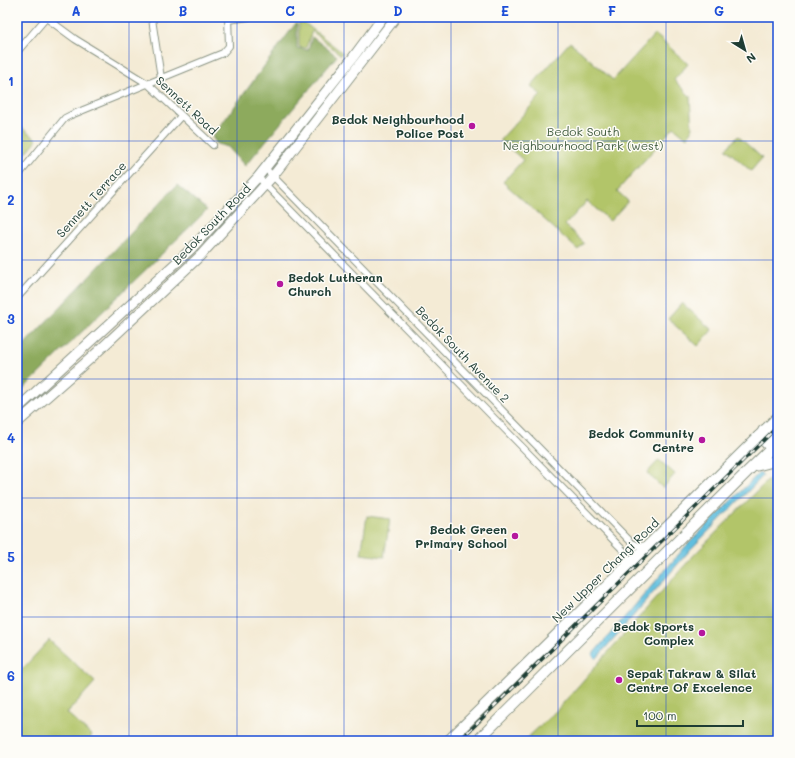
<svg xmlns="http://www.w3.org/2000/svg" width="795" height="758" font-family="Mali,sans-serif">
<style>
.green{fill:#b2c569;stroke:#68814e}
.forest{fill:#8daa5d;stroke:#567448}
.water{fill:#61bfdf;stroke:#407e8a}
.lines{fill:none;stroke-linecap:round;stroke-linejoin:round}
.street-casing{stroke:#8a9484;stroke-width:8}
.secondary-casing{stroke:#8a9484;stroke-width:11}
.primary-casing{stroke:#8a9484;stroke-width:12}
.street{stroke:#fff;stroke-width:6}
.secondary{stroke:#fff;stroke-width:9}
.primary{stroke:#fff;stroke-width:10}
.rail-casing{stroke:#1f3d34;stroke-width:3.5}
.rail{stroke:#fdfcf7;stroke-width:2;stroke-dasharray:6;stroke-linecap:butt}
.grid{fill:none;stroke:#1d4ed8;stroke-width:1;stroke-opacity:0.55}
.poi-dot{fill:#b5179e;stroke:#fdfcf7;stroke-width:1.5}
.labels{text-anchor:middle;dominant-baseline:central;stroke-width:3;stroke-linejoin:round;paint-order:stroke}
.street-label{font-size:12px;fill:#1f3d34;stroke:#fdfcf7}
.poi-label{font-size:12px;font-weight:bold;fill:#1f3d34;stroke:#fdfcf7;text-anchor:end}
.park-label{font-size:12px;fill:#445f41;stroke:#fdfcf7}
.neatline{fill:none;stroke:#1d4ed8;stroke-width:1.5}
.grid-label{font-size:13px;text-anchor:middle;font-weight:bold;fill:#1d4ed8}
</style>
<rect width="100%" height="100%" fill="#fdfcf7"/>
<filter id="ink" filterUnits="userSpaceOnUse"><feTurbulence type="fractalNoise" baseFrequency=".025" numOctaves="2"/><feDisplacementMap in="SourceGraphic" scale="8" xChannelSelector="R" yChannelSelector="G"/><feConvolveMatrix kernelMatrix="1 2 1 2 8 2 1 2 1" color-interpolation-filters="sRGB"/></filter>
<filter id="wash" filterUnits="userSpaceOnUse"><feTurbulence type="fractalNoise" baseFrequency=".012" numOctaves="4" result="noise"/><feDisplacementMap in="SourceGraphic" scale="16" xChannelSelector="R" yChannelSelector="G"/><feGaussianBlur stdDeviation="0.9" result="paint"/><feColorMatrix in="noise" values="0 0 0 0 0 0 0 0 0 0 0 0 0 0 0 0 0 1.4 0 .05"/><feComposite in="paint" operator="in"/></filter>
<g filter="url(#wash)">
<rect width="100%" height="100%" fill="#f4ebd5"/>
<path class="green" d="M293,17h4l46,36 -2,2 -29,-24 -6,17 -7,-1v-25z
M655,34l33,30 -14,16 16,16 2,35 -5,7 -13,-11 -57,64 11,10 -18,20 -23,-20 -22,24 19,18 -6,7 -75,-68 20,-22 -23,-20 41,-45 -10,-9 39,-44 43,38z
M17,124l20,16 -20,24z
M738,136l24,22 -11,13 -25,-22z
M682,303l30,27 -14,16 -30,-27z
M659,460l16,14 -12,14 -16,-15z
M776,472l2,2v267h-254l33,-31 136,-154z
M367,516l23,3 -6,38 -23,-3z
M49,640l46,42 -28,31 25,23 -5,5h-70v-66z"/>
<path class="forest" d="M296,23l1,2v23l11,2 4,-13 25,19 -92,110 -17,-19 -11,-3 -5,-7z
M177,185l30,25 -190,185v-43z"/>
<path class="water" d="M760,472l3,4 -73,74 -94,109 -4,-4 94,-109z"/>
</g>
<g filter="url(#ink)">
<g class="lines">
<g class="street-casing">
<path id="street" d="M45,17l30,22 73,45 65,61
M152,19l9,59
M228,20l21,-3
M17,52l29,-34
M265,168l367,375 7,3 9,-1
M17,177l48,-59 6,-3 152,-62 6,-7 -1,-29
M258,177l366,374 3,6 -2,10
M17,298l164,-182"/>
</g>
<g class="secondary-casing">
<path id="secondary" d="M17,409l174,-160 67,-72 93,-117 32,-43
M17,423l75,-66 108,-101 73,-80 123,-159
M763,430l15,16
M758,436l20,19"/>
</g>
<g class="primary-casing">
<path id="primary" d="M755,466l16,-4 7,1
M448,741l223,-218 107,-106
M477,741l271,-270 30,-29"/>
</g>
<use href="#street" class="street"/>
<use href="#secondary" class="secondary"/>
<use href="#primary" class="primary"/>
<g class="rail-casing">
<path id="rail" d="M459,741l319,-315"/>
</g>
<use href="#rail" class="rail"/>
</g>
</g>
<path class="grid" d="M129,17v724M237,17v724M344,17v724M451,17v724M558,17v724M666,17v724M17,141h761M17,260h761M17,379h761M17,498h761M17,617h761"/>
<g class="poi-dot">
<circle cx="472" cy="126" r="4"/>
<circle cx="280" cy="284" r="4"/>
<circle cx="702" cy="440" r="4"/>
<circle cx="515" cy="536" r="4"/>
<circle cx="702" cy="633" r="4"/>
<circle cx="619" cy="680" r="4"/>
</g>
<g class="labels">
<g class="street-label">
<text transform="translate(187 105) rotate(43)">Sennett Road</text>
<text transform="translate(91 199) rotate(-48)">Sennett Terrace</text>
<text transform="translate(211 224) rotate(-46)">Bedok South Road</text>
<text transform="translate(463 354) rotate(46)">Bedok South Avenue 2</text>
<text transform="translate(605 570) rotate(-44)">New Upper Changi Road</text>
</g>
<g class="poi-label">
<text x="464" y="119">Bedok Neighbourhood<tspan x="464" dy="14">Police Post</tspan></text>
<text x="288" y="277" text-anchor="start">Bedok Lutheran<tspan x="288" dy="14">Church</tspan></text>
<text x="694" y="433">Bedok Community<tspan x="694" dy="14">Centre</tspan></text>
<text x="507" y="529">Bedok Green<tspan x="507" dy="14">Primary School</tspan></text>
<text x="694" y="626">Bedok Sports<tspan x="694" dy="14">Complex</tspan></text>
<text x="627" y="673" text-anchor="start">Sepak Takraw &amp; Silat<tspan x="627" dy="14">Centre Of Excelence</tspan></text>
</g>
<g class="park-label">
<text x="583" y="131">Bedok South<tspan x="583" dy="14">Neighbourhood Park (west)</tspan></text>
</g>
</g>
<rect width="795" height="758" fill="none" stroke="#fdfcf7" stroke-width="44"/>
<g transform="translate(745 50) rotate(143)" stroke="#fdfcf7" stroke-width="3" paint-order="stroke">
<path d="M0-3L7 15L0 10L-7 15Z" fill="#1f3d34"/>
<text y="-6" font-size="11" font-weight="bold" text-anchor="middle" fill="#1f3d34">N</text>
</g>
<path d="M637 720v6h106v-6" fill="none" stroke="#1f3d34" stroke-width="2"/>
<text x="643" y="720" font-size="12" fill="#1f3d34" stroke="#fdfcf7" stroke-width="3" paint-order="stroke">100 m</text>
<rect x="22" y="22" width="751" height="714" class="neatline"/>
<g class="grid-label">
<text x="76" y="16">A</text>
<text x="183" y="16">B</text>
<text x="290" y="16">C</text>
<text x="398" y="16">D</text>
<text x="505" y="16">E</text>
<text x="612" y="16">F</text>
<text x="719" y="16">G</text>
<text x="11" y="86">1</text>
<text x="11" y="205">2</text>
<text x="11" y="324">3</text>
<text x="11" y="443">4</text>
<text x="11" y="562">5</text>
<text x="11" y="681">6</text>
</g>
</svg>
